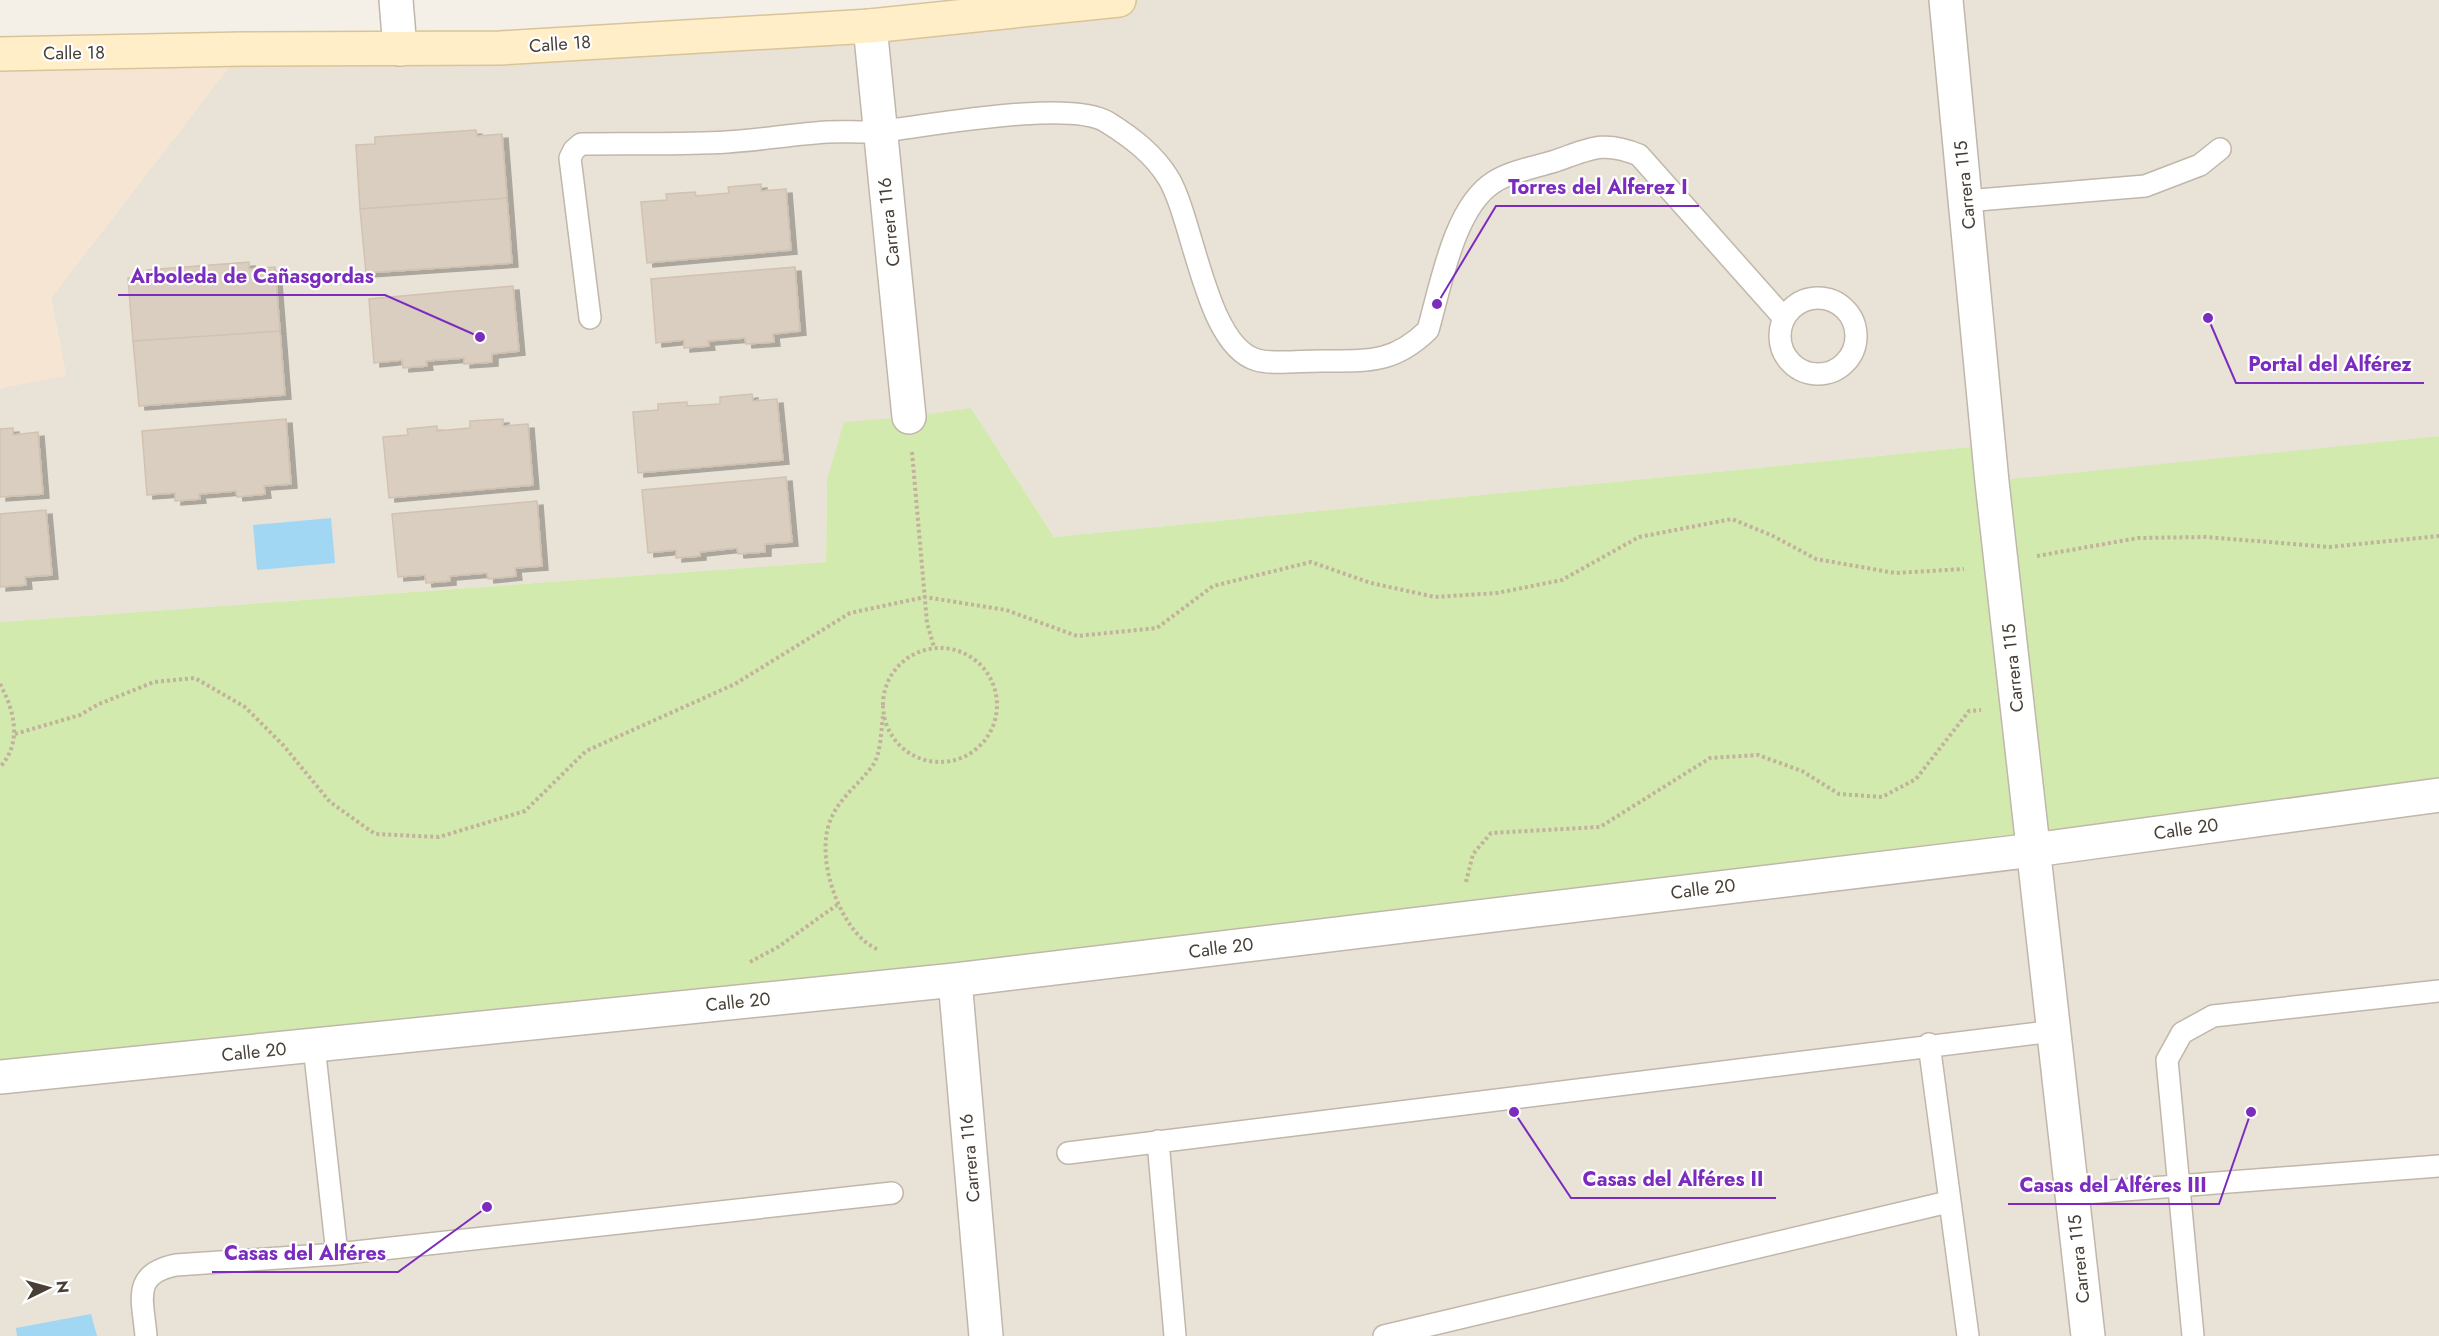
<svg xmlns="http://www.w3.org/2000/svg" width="2439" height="1336" font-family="Jost,sans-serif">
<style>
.residential{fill:#e9e2d6}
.commercial{fill:#f7e5d3}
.green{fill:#d3eaaf}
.water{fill:#a2d7f3}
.building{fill:#dacec0;stroke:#d2c2b0;stroke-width:1.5;filter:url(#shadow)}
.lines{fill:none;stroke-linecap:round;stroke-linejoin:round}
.service-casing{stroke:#c0b7aa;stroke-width:24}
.minor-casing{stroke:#c0b7aa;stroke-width:36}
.secondary-casing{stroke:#d9c498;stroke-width:36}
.path{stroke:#c3b29b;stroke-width:4;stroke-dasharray:3 3;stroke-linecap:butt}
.service{stroke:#fff;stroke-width:21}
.minor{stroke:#fff;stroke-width:33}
.secondary{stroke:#ffeec7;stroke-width:33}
.labels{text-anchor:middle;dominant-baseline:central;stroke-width:4.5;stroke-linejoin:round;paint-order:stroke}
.street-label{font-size:18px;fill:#484036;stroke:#fff}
.leader{fill:none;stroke:#7b2cbf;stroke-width:2}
.callout-dot{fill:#7b2cbf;stroke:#fff;stroke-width:2}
.callout-label{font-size:20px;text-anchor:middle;font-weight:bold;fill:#7b2cbf;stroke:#fff;stroke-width:4.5;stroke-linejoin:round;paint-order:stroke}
</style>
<defs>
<filter id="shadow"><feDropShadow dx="6" dy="4" stdDeviation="0" flood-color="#0004"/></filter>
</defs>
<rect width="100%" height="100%" fill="#f4f0e8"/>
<path class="residential" d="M1119,0h1320v436l-447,46 -2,-37 -936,92 -83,-129 -144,72 -1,82 -826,60v-234l66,-13 -15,-77 192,-249z
M2439,795v541h-2439v-259z"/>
<path class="commercial" d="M243,49l-192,249 15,78 -66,12v-334z"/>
<path class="green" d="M971,408l83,129 936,-92 3,36 446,-45v359l-2439,282v-455l826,-60 1,-82 17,-58 65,-5z"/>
<path class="water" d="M331,518l4,45 -78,7 -4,-45z
M91,1314l6,22h-80l-1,-8z"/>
<path class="building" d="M476,130l1,6 25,-2 5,64 -147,11 -4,-64 19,-1v-7z
M761,184v7l25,-2 5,61 -144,13 -6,-61 26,-2 -1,-6 29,-2 1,4 33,-3 -1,-6z
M507,198l5,65 -146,10 -6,-64z
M249,262v7l26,-2 5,64 -147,10 -5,-63 20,-2 -1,-6z
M795,267l5,64 -27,3 1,8 -28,2 -1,-6 -37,3 1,5 -25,2v-8l-28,3 -5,-64z
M513,286l6,65 -27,3v8l-28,2v-6l-38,3 1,5 -24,2 -1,-8 -28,3 -5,-64z
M280,331l5,64 -146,11 -6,-65z
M752,394l1,7 24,-2 6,61 -145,13 -5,-61 25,-2v-6l29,-2v4l33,-2v-7z
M286,419l5,65 -27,2 1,8 -28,3 -1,-6 -37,3 1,5 -25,2v-8l-28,2 -5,-64z
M503,419v7l25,-2 5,61 -144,13 -6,-61 25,-2 -1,-6 30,-3v5l33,-3v-7z
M13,428v7l25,-3 5,62 -43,3v-68z
M786,477l6,65 -27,2v8l-27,2 -1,-6 -37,4v4l-24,2v-8l-28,3 -6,-63z
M537,501l5,65 -27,2 1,8 -28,3 -1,-6 -37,3v5l-24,2 -1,-8 -27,2 -6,-63z
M46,510l6,65 -27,2 1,8 -26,2v-73z"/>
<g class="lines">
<g class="service-casing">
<path id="service" d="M1966,201l179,-15 55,-21 20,-16
M1780 336a38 38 0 1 1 76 0a38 38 0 1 1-76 0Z
M590,318l-20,-160 4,-8 7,-6c49,-1 98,1 146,-2 34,-2 67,-8 100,-10 19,-1 37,1 56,-1 46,-5 187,-32 224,-9 24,15 47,32 62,57 25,43 37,167 88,181 18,5 50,0 70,1 44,0 68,1 101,-31 13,-45 26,-123 66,-148 17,-11 42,-15 61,-21 35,-12 48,-21 84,-6l145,163
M1929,1044l39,292
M314,1046l23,208
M1158,1141l17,195
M1068,1153l986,-122
M2072,1194l367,-28
M146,1336c-3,-36 -15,-62 30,-71l161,-11 555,-61
M1384,1336l564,-134
M2193,1336l-26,-276 15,-27 31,-17 226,-25"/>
</g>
<g class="minor-casing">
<path id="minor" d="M396,0l4,49
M1946,0l46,482 96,854
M870,26l39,391
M955,980l31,356
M0,1077l955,-97 1079,-130 405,-55"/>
</g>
<g class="secondary-casing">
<path id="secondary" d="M0,54l243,-5 257,-1 370,-22 249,-26"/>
</g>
<path class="path" d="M912,452l15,171 7,24
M2037,556l101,-18 69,-1 122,10 110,-11
M883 705a57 57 0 1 1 114 0a57 57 0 1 1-114 0Z
M0,684c14,26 23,58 0,83
M15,734l65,-19 19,-11 55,-22 41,-4 50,29 38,38 47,57 45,32 64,3 86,-26 61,-60 149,-67 115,-71 75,-16 81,13 71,26 80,-8 56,-42 98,-24 60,21 64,14 62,-4 65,-13 77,-43 93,-18 41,17 43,23 79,14 69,-4
M1466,882l7,-28 18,-21 109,-6 110,-69 48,-3 44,16 37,23 43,3 34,-18 53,-68 12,-1
M877,949c-36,-16 -61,-87 -48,-125 8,-25 29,-38 44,-59 8,-11 8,-35 10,-49
M750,962l28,-15 59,-42"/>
<use href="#service" class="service"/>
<use href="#minor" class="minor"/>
<use href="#secondary" class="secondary"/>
</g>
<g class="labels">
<g class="street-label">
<text transform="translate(560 44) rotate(-4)">Calle 18</text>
<text transform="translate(74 53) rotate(-1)">Calle 18</text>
<text transform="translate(1965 185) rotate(-96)">Carrera 115</text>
<text transform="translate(889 222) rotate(-96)">Carrera 116</text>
<text transform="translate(2013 668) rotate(-96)">Carrera 115</text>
<text transform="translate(2186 829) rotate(-8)">Calle 20</text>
<text transform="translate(1703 889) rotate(-7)">Calle 20</text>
<text transform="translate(1221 948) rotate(-7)">Calle 20</text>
<text transform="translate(738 1002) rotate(-6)">Calle 20</text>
<text transform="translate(254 1052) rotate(-6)">Calle 20</text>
<text transform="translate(970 1158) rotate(-95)">Carrera 116</text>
<text transform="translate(2079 1259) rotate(-96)">Carrera 115</text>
</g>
</g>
<path class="leader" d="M1437 304L1496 206H1699M480 337L385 295H118M2208 318L2236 383H2424M1514 1112L1571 1198H1776M2251 1112L2219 1204H2008M487 1207L398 1272H212"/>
<g class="callout-dot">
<circle cx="1437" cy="304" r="6"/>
<circle cx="480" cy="337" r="6"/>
<circle cx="2208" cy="318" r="6"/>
<circle cx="1514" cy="1112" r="6"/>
<circle cx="2251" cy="1112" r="6"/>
<circle cx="487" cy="1207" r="6"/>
</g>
<g class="callout-label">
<text x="1598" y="194">Torres del Alferez I</text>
<text x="252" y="283">Arboleda de Cañasgordas</text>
<text x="2330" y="371">Portal del Alférez</text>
<text x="1673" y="1186">Casas del Alféres II</text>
<text x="2113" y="1192">Casas del Alféres III</text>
<text x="305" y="1260">Casas del Alféres</text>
</g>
<g transform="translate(48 1288) rotate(85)" stroke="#ffffff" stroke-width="4.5" paint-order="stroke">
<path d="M0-4.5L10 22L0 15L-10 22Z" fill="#484036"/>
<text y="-9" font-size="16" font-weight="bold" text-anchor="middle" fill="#484036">N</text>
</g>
</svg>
